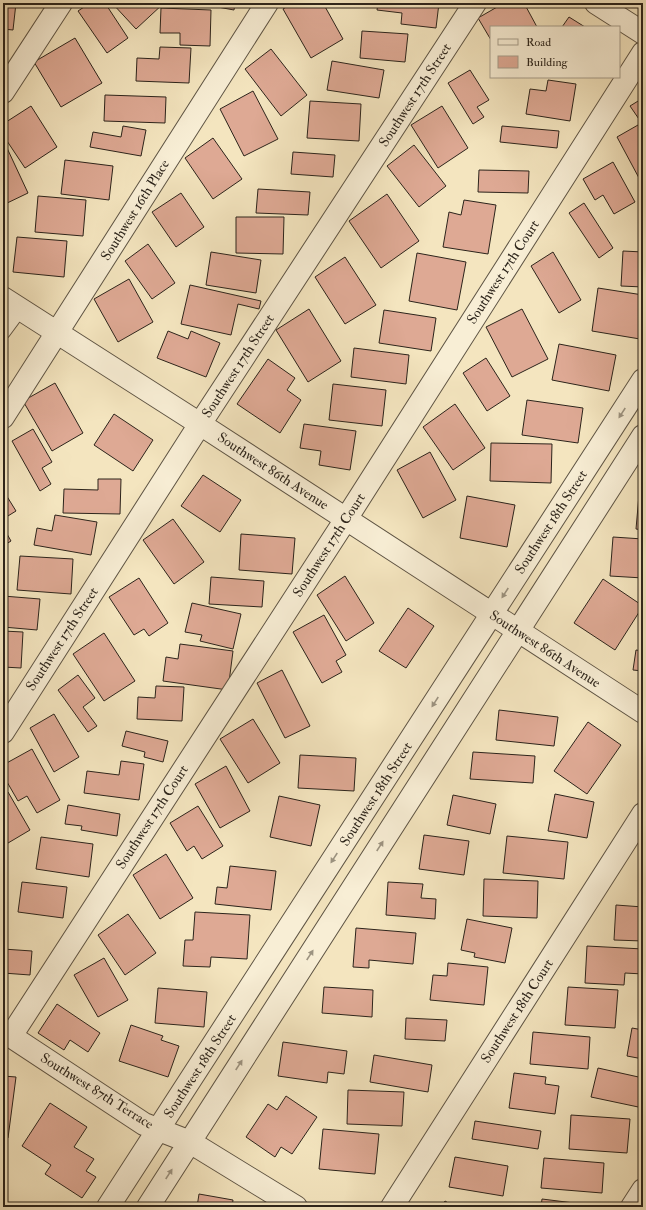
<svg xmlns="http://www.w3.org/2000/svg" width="646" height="1210" font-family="'IM FELL Double Pica',serif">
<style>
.building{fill:#dea994;stroke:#2c241b}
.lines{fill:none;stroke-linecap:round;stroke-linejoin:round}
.service-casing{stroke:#5e5444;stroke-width:16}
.minor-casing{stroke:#5e5444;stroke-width:24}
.service{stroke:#f8eed5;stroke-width:14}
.minor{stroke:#f8eed5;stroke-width:22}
.oneway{fill:#9c9381}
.labels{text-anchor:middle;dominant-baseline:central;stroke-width:3.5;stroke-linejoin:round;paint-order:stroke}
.street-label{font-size:14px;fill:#2c241b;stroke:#f8eed5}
</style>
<rect width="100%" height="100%" fill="#f4e5bf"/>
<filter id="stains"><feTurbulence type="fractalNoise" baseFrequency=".005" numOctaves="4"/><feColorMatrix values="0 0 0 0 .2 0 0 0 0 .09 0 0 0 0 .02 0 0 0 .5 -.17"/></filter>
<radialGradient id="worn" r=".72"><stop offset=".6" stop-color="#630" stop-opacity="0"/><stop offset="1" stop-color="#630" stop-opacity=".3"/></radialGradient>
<path class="building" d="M3,3h13l-3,27 -10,-1z
M90,3h15l23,35 -21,15 -29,-42z
M112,3h52l-28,26z
M196,3h39l-1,7z
M293,3h30l20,36 -32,19 -28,-49z
M378,3h61l-3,25 -35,-4 1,-11 -25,-3z
M504,3h20l13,24h-46v13l-13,-22z
M161,8l50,2 -1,36 -30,-1v-12h-20z
M569,17l16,10h-23z
M362,31l46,3 -3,28 -45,-4z
M75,38l27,45 -41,24 -27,-45z
M160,47l31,1 -2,35 -53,-2 1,-23 22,1z
M271,49l36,46 -26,21 -36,-47z
M332,61l52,9 -5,28 -52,-8z
M470,70l19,30 -12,7 7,10 -11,7 -25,-41z
M548,80l28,4 -6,37 -44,-7 4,-25 16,2z
M253,91l25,48 -34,17 -24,-47z
M105,95l61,2 -1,26 -61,-2z
M643,98v27l-13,-19z
M310,101l51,3 -2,37 -52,-3z
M31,106l26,41 -32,21 -22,-33v-11z
M442,106l26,42 -30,20 -27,-43z
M638,125l5,9v42l-4,2 -22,-41z
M123,126l23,4 -5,26 -51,-9 3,-15 28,5z
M502,126l57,5 -2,17 -57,-6z
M213,138l29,41 -29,20 -28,-41z
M414,145l32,41 -27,21 -32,-41z
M7,148l21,45 -25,12v-56z
M293,152l42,3 -2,22 -42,-3z
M65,160l48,6 -4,34 -48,-6z
M613,162l22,40 -21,12 -11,-19 -8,5 -12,-21z
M479,170l50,1 -1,22 -50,-1z
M258,189l52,3 -2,23 -52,-2z
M181,193l23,34 -28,20 -24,-35z
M387,194l32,47 -38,27 -32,-47z
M38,196l48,4 -3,36 -48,-4z
M464,200l32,5 -8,49 -45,-7 6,-35 12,3z
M584,203l29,45 -14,10 -30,-45z
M236,217h48l-1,37 -47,-1z
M17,237l50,4 -3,36 -51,-5z
M148,244l27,39 -23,16 -27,-38z
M623,251l20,1v35l-22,-1z
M211,252l50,8 -5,33 -50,-8z
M553,252l28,48 -22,13 -28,-47z
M417,253l49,9 -9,48 -48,-9z
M345,257l31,48 -31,19 -30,-47z
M129,279l24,43 -35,20 -24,-43z
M190,285l71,16 -2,8 -21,-5 -7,31 -50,-11z
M598,288l45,7v27l-3,17 -48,-8z
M309,309l32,52 -33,21 -32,-52z
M522,309l26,50 -36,18 -26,-50z
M384,310l52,8 -5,33 -52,-8z
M168,331l20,8 3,-8 29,12 -14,34 -49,-19z
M559,344l57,11 -7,36 -57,-11z
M354,348l55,7 -3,29 -55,-7z
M486,358l24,38 -23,15 -24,-38z
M268,359l27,19 -8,12 14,10 -21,33 -43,-29z
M55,383l28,50 -31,18 -29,-50z
M333,384l53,6 -4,36 -53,-6z
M527,400l56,8 -5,35 -56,-8z
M455,404l30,44 -32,22 -30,-43z
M114,414l39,26 -20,31 -39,-26z
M304,424l52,7 -6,39 -31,-5 2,-14 -21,-3z
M33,429l19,33 -10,6 9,16 -11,7 -28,-50z
M491,443l61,1 -1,39 -61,-2z
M430,452l26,48 -33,18 -26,-48z
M203,475l38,25 -21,32 -39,-26z
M98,479h23l-1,35 -57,-1 1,-24 34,1z
M3,490l13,21 -13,8z
M639,495h4v35l-7,-1z
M467,496l48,9 -8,42 -47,-9z
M55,515l42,7 -6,33 -57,-10 3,-17 15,3z
M173,519l31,43 -30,22 -31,-44z
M3,527l8,14 -8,5z
M241,534l54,4 -3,36 -53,-4z
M613,537l30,2v39l-33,-2z
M20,556l53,3 -2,35 -54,-4z
M345,576l29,47 -28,18 -29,-46z
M211,577l53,4 -2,26 -53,-3z
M139,578l29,45 -19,13 -5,-7 -10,6 -25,-38z
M603,579l40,27 -28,44 -41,-27z
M3,596l37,3 -3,31 -34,-3z
M192,603l49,11 -8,35 -33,-8 2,-6 -17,-3z
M408,608l26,18 -28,42 -27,-17z
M324,615l22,40 -10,6 6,11 -20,11 -29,-51z
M3,631l20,1 -2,36 -18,-1z
M104,633l31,48 -31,20 -31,-47z
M180,644l53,7 -5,39 -65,-9 3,-24 12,2z
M636,650l7,1v20l-10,-1z
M282,670l28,56 -25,12 -28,-55z
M78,675l17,23 -12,9 14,19 -9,6 -30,-42z
M156,686l28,1 -2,34 -45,-2 1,-22 17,1z
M499,710l59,7 -4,29 -58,-6z
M54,714l25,43 -25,15 -24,-44z
M253,719l27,44 -32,20 -28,-44z
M588,722l33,23 -34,49 -33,-23z
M126,731l42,10 -5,21 -19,-5 1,-5 -23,-6z
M32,749l28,51 -23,13 -10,-17 -9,5 -15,-26v-10z
M473,752l62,4 -2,27 -63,-4z
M300,755l56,3 -2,33 -56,-3z
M121,761l23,3 -5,36 -55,-7 3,-22 32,4z
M226,766l24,45 -30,17 -25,-44z
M8,792l22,38 -27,16v-51z
M555,794l39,8 -7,36 -39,-7z
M453,795l43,9 -6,30 -43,-9z
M279,796l41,9 -9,41 -41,-9z
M68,805l52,9 -3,22 -36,-6 1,-4 -17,-2z
M198,806l25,40 -21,13 -8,-13 -7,5 -17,-28z
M424,835l45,6 -5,34 -45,-6z
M507,836l61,6 -4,37 -61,-6z
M41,837l52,7 -4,33 -53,-8z
M166,854l27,44 -33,21 -27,-44z
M230,866l46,5 -5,39 -56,-6 2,-17 10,1z
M484,879l54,2 -1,37 -54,-2z
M22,882l45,5 -4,31 -45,-6z
M388,882l35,2 -2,14 15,1 -1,20 -49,-4z
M616,905l27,2v34l-29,-1z
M195,912l55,3 -3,44 -36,-2 -1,10 -27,-1 2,-26h8z
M128,914l28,39 -31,22 -27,-40z
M467,919l45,9 -7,35 -31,-6 1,-4 -14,-3z
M356,928l60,5 -3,31 -44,-4v8l-16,-1z
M587,946l56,3v25l-18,-1 -1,12 -39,-2z
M3,949l29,2 -2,24 -27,-2z
M104,958l24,42 -30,17 -24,-42z
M448,963l40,4 -4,38 -54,-5 3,-25 14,1z
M324,987l49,3 -1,27 -50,-4z
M568,987l50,3 -3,38 -50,-3z
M158,988l49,4 -3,35 -49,-4z
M57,1004l43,29 -12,19 -18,-12 -6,10 -26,-17z
M406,1018l41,2 -2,21 -40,-2z
M131,1025l32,11 -2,4 18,6 -11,31 -49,-16z
M632,1028l11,2v29l-16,-3z
M533,1032l57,5 -2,32 -58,-5z
M283,1042l64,9 -3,23 -16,-2 -1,11 -49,-7z
M374,1055l58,10 -4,27 -58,-10z
M598,1068l45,10v30l-52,-11z
M514,1073l32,4 -1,7 14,2 -4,28 -46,-6z
M3,1076l13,1 -8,61 -5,-1z
M348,1090l56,2 -2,34 -55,-2z
M286,1096l31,21 -25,37 -11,-7 -6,10 -29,-20 22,-33 9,6z
M50,1103l37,24 -13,20 20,12 -8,12 10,6 -14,21 -37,-24 6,-9 -29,-19z
M571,1115l59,4 -3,34 -58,-4z
M475,1121l66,10 -3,18 -66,-10z
M323,1129l56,5 -4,40 -56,-5z
M455,1157l53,9 -5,30 -54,-9z
M544,1158l60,5 -2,30 -61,-5z
M199,1194l34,6 -1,7h-35z
M542,1199l32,4 -1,4h-32z
M445,1201l10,6h-14z"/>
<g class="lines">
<g class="service-casing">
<path id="service" d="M3,332l17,-23"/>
</g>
<g class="minor-casing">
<path id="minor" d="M596,3l47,30
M3,92l58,-89
M3,298l197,126 443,288
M3,417l264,-414
M3,732l197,-308 275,-421
M3,1031l141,93 46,18 106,65
M11,1036l335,-517 297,-466
M108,1207l535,-827
M148,1207l495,-771
M392,1207l251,-393
M632,1207l11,-17"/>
</g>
<use href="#service" class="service"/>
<use href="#minor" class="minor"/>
</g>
<defs><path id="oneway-solid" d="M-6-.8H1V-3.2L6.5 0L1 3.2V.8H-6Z"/></defs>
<g class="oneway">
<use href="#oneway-solid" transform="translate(622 413) rotate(123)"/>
<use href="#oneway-solid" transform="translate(505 593) rotate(123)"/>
<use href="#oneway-solid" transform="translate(435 702) rotate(123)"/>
<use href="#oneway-solid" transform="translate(380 846) rotate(-57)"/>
<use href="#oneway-solid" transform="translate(334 858) rotate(123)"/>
<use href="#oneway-solid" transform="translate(310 955) rotate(-57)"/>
<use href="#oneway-solid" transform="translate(239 1065) rotate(-57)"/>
<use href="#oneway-solid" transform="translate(169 1174) rotate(-57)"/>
</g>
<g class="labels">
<g class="street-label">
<text transform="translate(415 95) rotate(-57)">Southwest 17th Street</text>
<text transform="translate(135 210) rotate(-58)">Southwest 16th Place</text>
<text transform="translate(503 272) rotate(-57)">Southwest 17th Court</text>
<text transform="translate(238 366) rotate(-57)">Southwest 17th Street</text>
<text transform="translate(273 471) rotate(33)">Southwest 86th Avenue</text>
<text transform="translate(551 522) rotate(-57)">Southwest 18th Street</text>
<text transform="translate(329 545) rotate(-57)">Southwest 17th Court</text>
<text transform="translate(62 639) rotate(-57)">Southwest 17th Street</text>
<text transform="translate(545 649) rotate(33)">Southwest 86th Avenue</text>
<text transform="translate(376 794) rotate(-57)">Southwest 18th Street</text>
<text transform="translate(152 817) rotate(-57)">Southwest 17th Court</text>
<text transform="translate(517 1011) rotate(-57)">Southwest 18th Court</text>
<text transform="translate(200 1066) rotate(-57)">Southwest 18th Street</text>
<text transform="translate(97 1091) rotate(32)">Southwest 87th Terrace</text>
</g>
</g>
<rect width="646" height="1210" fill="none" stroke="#f4e5bf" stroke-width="16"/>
<rect x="4" y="4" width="638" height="1202" fill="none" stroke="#2c241b" stroke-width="2"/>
<rect x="8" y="8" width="630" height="1194" fill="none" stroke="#2c241b"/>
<rect x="490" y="26" width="130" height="52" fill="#f8eed5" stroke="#a69d8b"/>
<rect x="498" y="39" width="20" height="6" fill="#f8eed5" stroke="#a69d8b"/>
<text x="526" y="46" font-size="12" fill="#2c241b">Road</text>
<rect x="498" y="56" width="20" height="12" fill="#dea994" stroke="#a69d8b"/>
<text x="526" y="66" font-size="12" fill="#2c241b">Building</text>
<rect width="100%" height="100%" filter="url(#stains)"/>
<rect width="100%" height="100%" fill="url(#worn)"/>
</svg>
